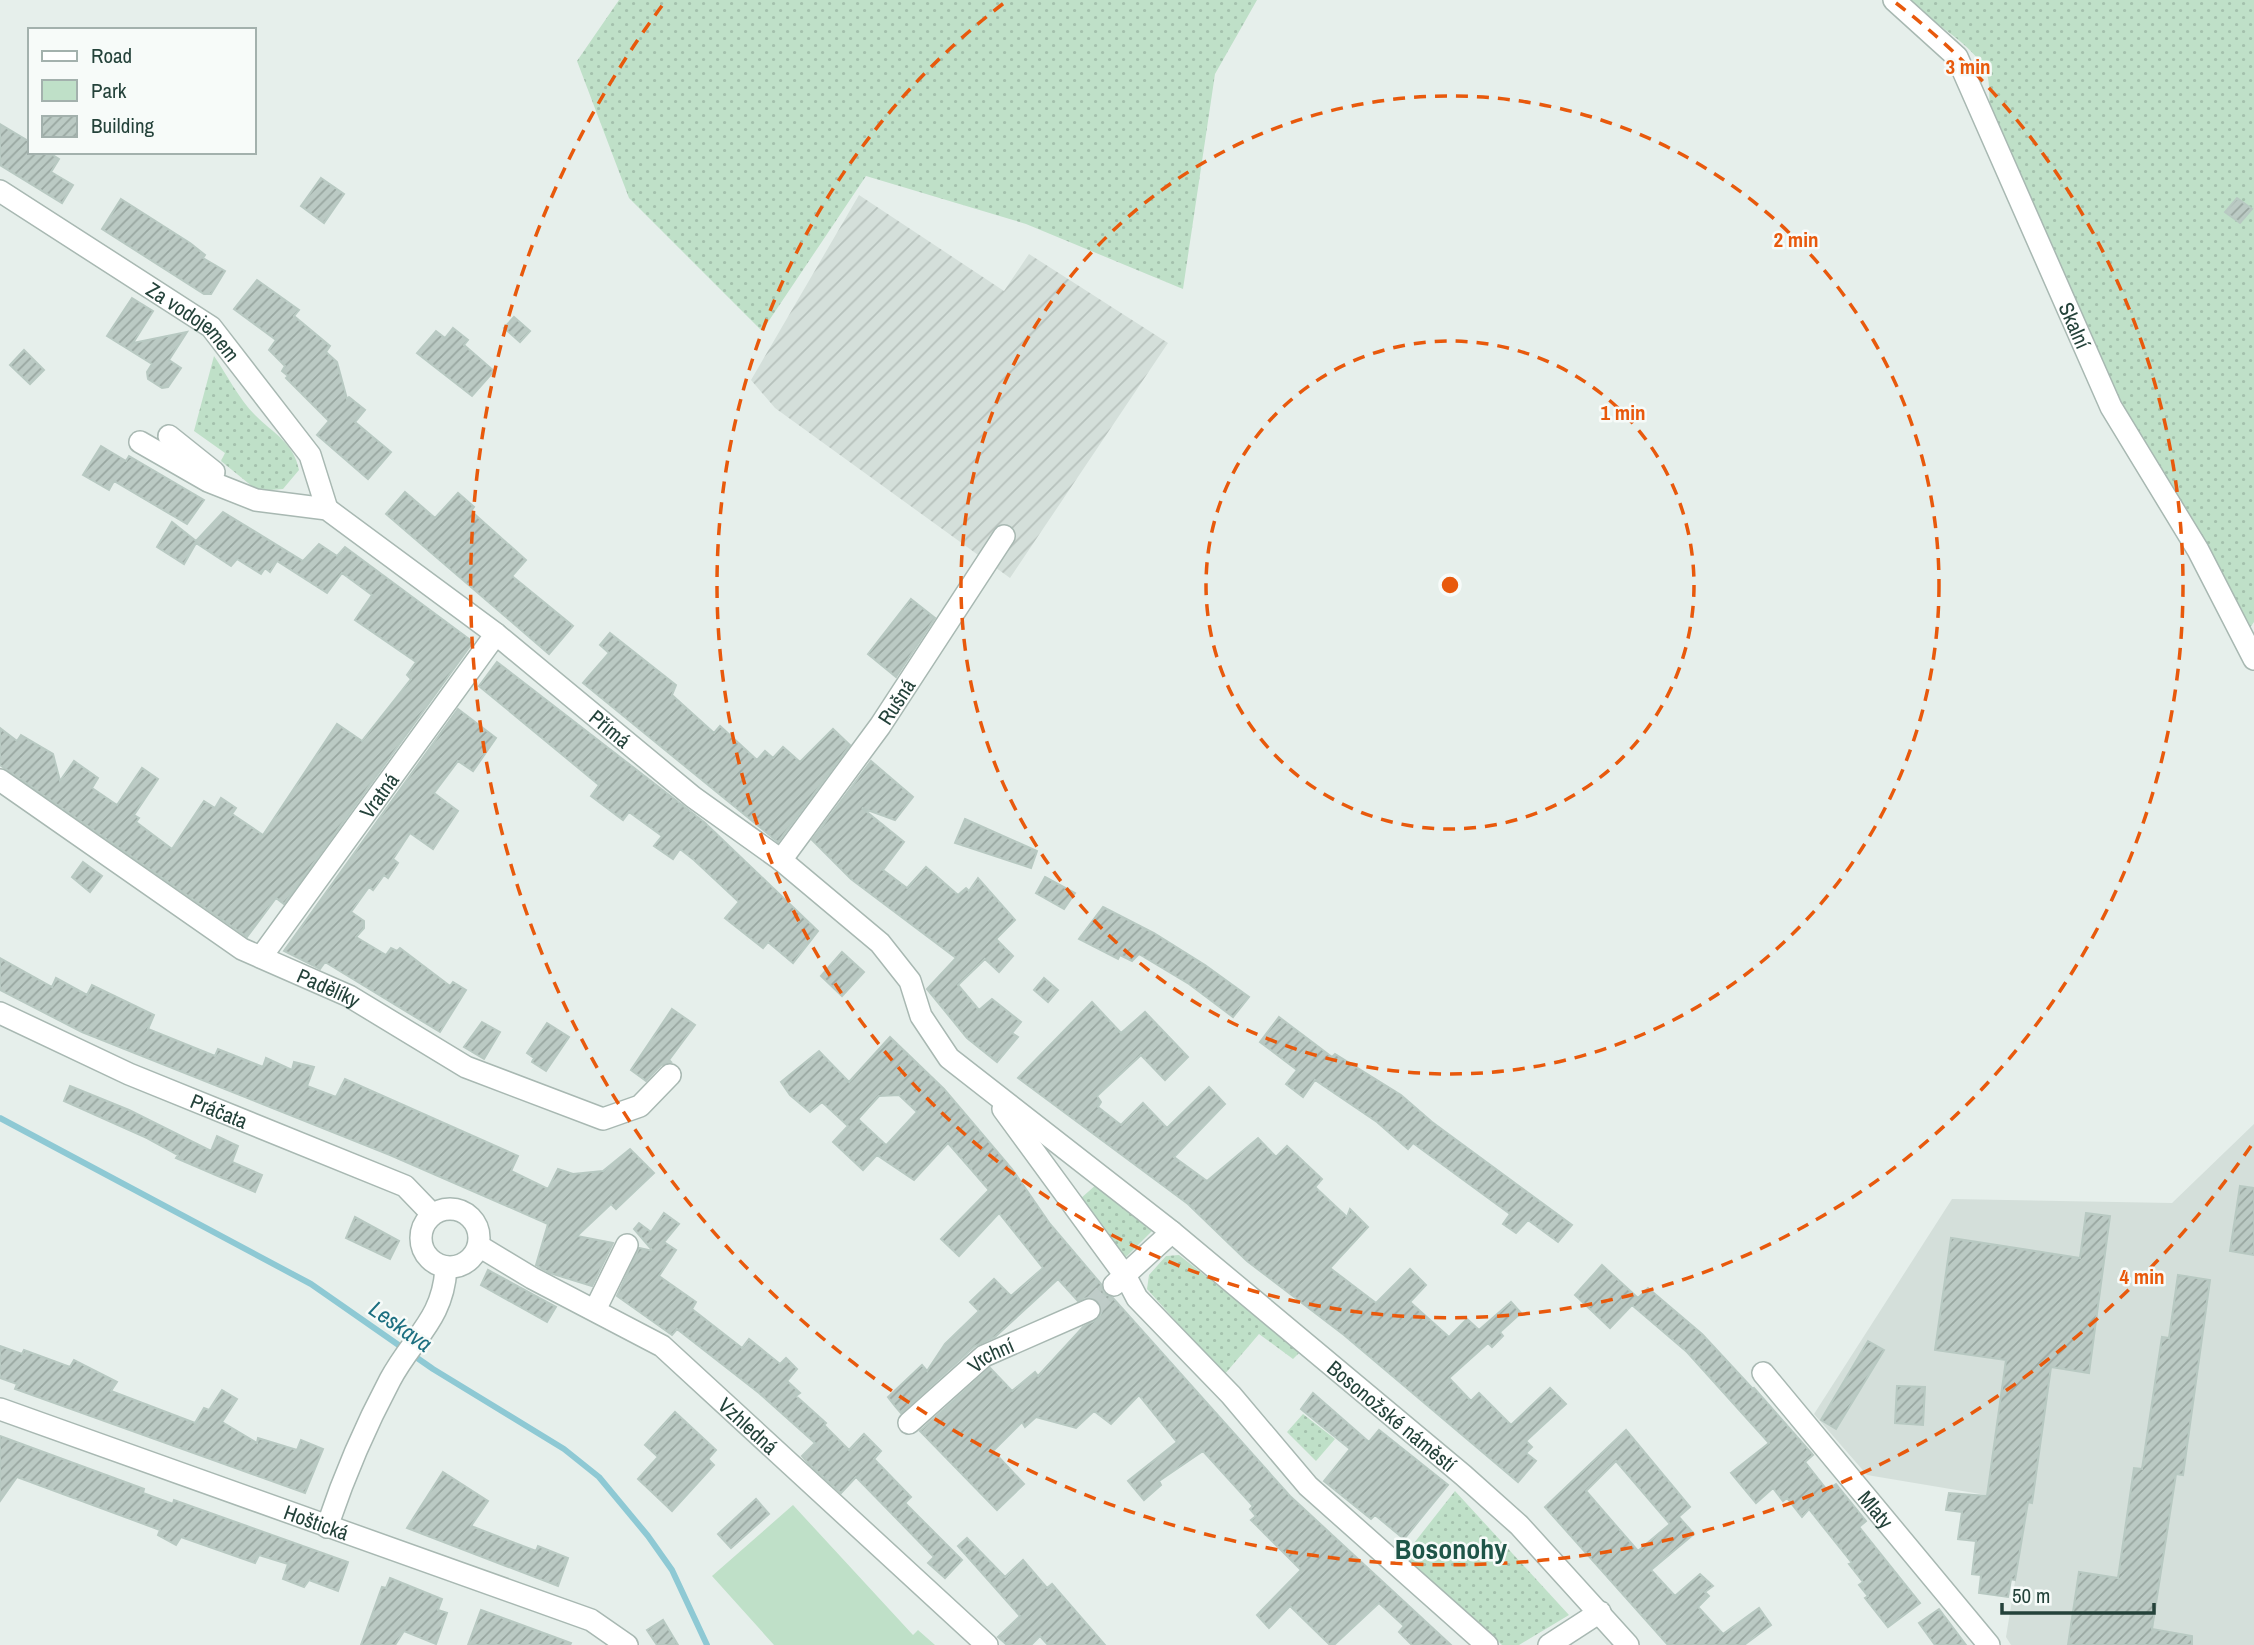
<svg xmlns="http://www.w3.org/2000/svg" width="2254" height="1645" font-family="'Archivo Narrow',sans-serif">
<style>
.built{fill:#d4dfda}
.industrial{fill:url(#industrial-furrows)}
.green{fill:url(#green-dots)}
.pitch{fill:#bfe0c8}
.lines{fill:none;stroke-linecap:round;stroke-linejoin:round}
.stream{stroke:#8ec9d4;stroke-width:6}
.building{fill:url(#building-hatch);stroke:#b8c9c2;stroke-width:2;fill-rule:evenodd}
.minor-tunnel{stroke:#bfccc8;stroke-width:21;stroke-dasharray:21 10;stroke-linecap:butt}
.minor-casing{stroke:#a8b8b2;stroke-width:24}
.minor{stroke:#fff;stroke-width:21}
.ring{fill:none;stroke:#e8590c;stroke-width:3.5;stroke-dasharray:12 9}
.labels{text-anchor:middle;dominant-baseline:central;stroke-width:5;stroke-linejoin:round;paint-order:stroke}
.street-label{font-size:21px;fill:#24423a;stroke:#f7fbf9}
.water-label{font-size:23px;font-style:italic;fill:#1c6f80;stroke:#f7fbf9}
.district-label{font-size:28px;font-weight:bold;fill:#1f5548;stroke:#f7fbf9}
.centre{fill:#e8590c;stroke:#f7fbf9;stroke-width:3.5}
.ring-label{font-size:21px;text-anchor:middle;font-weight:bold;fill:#e8590c;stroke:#f7fbf9;stroke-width:5;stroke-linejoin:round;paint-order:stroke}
</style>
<defs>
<pattern id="industrial-furrows" width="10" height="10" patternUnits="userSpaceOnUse" patternTransform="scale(1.75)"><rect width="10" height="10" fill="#d4dfda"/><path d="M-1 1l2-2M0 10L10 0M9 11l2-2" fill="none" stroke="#b6c1bc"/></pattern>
<pattern id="green-dots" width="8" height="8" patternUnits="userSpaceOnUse" patternTransform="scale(1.75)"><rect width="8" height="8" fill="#bfe0c8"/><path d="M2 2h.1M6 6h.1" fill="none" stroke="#a4c1ad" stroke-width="1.8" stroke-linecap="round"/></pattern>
<pattern id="building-hatch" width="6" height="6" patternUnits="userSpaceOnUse" patternTransform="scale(1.75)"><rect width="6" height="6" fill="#bbcac4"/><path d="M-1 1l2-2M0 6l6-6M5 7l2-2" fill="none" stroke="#98a6a0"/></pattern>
</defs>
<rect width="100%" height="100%" fill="#e6efeb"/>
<path class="built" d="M2254,1124v521h-243l-5,-8 22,-135 -161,-27 -53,-61 138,-215 220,4z"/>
<path class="industrial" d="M859,195l145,96 25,-37 139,89 -158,235 -235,-170 -24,-28z"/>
<path class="green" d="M619,0h638l-42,74 -32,215 -157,-65 -160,-48 -104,155 -133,-133 -52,-137z
M1906,0h348v622l-5,7 -126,-219 -133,-299c-1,-10 0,-22 -2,-33 -9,-33 -58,-55 -82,-78z
M214,356c13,19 25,43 41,59 18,18 39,28 44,55l-16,19 -25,2 -37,-30 4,-8 -31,-22z
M1097,1184l57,45 -30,30 -44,-60z
M1179,1255l122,96 -8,8 -34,-25 -35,41 -77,-86 2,-14 17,-19z
M1303,1414l32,25 -19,22 -29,-29z
M1455,1491l114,124 -50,30h-17l-99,-88z"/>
<path class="pitch" d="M793,1505l120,130 5,-5 17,15h-161l-62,-69z"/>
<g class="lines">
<path class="stream" d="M0,1118l311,166 122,85 131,80 35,28 49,59 24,34 35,75"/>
</g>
<path class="building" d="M0,124l30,18v10h18l11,7 -8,13 22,13 -11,18 -62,-38z
M321,178l23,16 -20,29 -23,-17z
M2237,198l15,11 -12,14 -15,-11z
M121,199l69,44 15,12 -2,3 22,13 -14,23h-7l-102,-65z
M257,280l42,30 -5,6 36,30 -4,6 11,10 10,37 2,-2 16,13 -10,12 36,30 -23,27 -51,-44 12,-14 -43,-43 2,-2 -6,-5 3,-5 -16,-16 7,-10 -42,-31z
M132,298l21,13 -20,32 54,-11 -18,28 12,8 -13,19 -6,1 -14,-9 -1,-7 5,-8 -45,-28z
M514,317l16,14 -10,11 -16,-14z
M453,328l15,12 -4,5 30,26 -22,25 -55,-43 19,-22 9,7z
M24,350l20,20 -14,14 -20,-19z
M101,446l25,15 3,-5 75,44 -17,24 -73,-43 -5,9 -26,-15z
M405,492l30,26 23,-25 16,14 -3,4 55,49 -14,16 61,50 -24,28 -163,-140z
M223,512l80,49 16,-17 18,12 8,-9 128,95 -189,262 -8,-6 -29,39 -247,-172v-37l17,13 4,-6 32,19 7,27 14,-20 24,17 -6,10 25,17 25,-37 16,11 -24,36 5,3 -3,4 36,27 32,-48 11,7 6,-10 15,10 -4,6 31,21 74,-111 25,17 49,-62 -4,-4 9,-13 -61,-42 17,-25 -30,-22 -15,20 -50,-32 -7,11 -5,-4 -4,6 -24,-15 -6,7 -35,-23 -12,21 -27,-17 15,-25 24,19z
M911,599l24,19 -39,59 -28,-23z
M610,633l66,52 -4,10 42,38 6,-7 37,34 8,-9 8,7 10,-11 17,15 33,-33 17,16 -72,97 -195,-159 26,-30 -9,-8z
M497,662l207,160 114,109 -25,32 -25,-21 -5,6 -38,-30 14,-16 -45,-42 -14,-11 -7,10 -19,-13 8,-10 -33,-24 -6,8 -32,-24 8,-11 -120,-99z
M458,709l38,29 -23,33 -15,-10 -24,32 24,18 -25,38 -23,-16 -17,26 5,4 -10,15 -4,-3 -11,15 -4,-3 -18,25 13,9v7l-8,9 30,18 5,-7 6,3 3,-3 50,38 3,-4 13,8 -26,42 -115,-70 -5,7 -36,-18z
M871,761l42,36 -18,23 -33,-12 42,34 -21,28 24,18 19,-21 32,28 8,-7 3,3 9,-13 37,42 -19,19 17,17 -14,16 -14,-13 -27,26 21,25 13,-11 29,23 -9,11 6,4 -21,25 -30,-24 -40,-49 29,-31 -105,-79 -39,-39z
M965,819l72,32 -6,17 -76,-25z
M83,862l19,14 -12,16 -18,-15z
M1045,877l30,16 -11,16 -28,-16z
M1103,907l51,26 51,32 44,32 -16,20 -44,-33 -50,-30 -7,7 -12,-6 -2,4 -39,-20z
M842,952l22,20 -22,24 -21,-20z
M0,958l52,29 4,-9 31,17 5,-10 62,30 -6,14 67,27 3,-7 45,18 3,-9 26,12 2,-8 20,5 -7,19 29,11 9,-18 173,77 -7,15 37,18 10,-20 15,5 30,-3 27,-22 24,24 -38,36 -5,-5 -34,32 36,7 -21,43 -42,-13 -14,-8 12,-41 -158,-69 -308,-123 -82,-42z
M1044,978l14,12 -10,12 -14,-12z
M1092,1002l29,31 24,-21 43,45 -23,23 -24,-25 -44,41 4,6 -3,5 23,18 22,-22 24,25 42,-41 16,17 -51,53 33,24 51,-43 18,19 11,-11 35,33 -7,8 32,30 3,-8 18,18 -38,41 46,35 34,-34 16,16 -16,17 39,35 18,-18 12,11 32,-28 10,11 -21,19 3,4 -11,11 -4,-4 -39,35 22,23 8,-8 32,32 39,-37 16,16 -40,37 6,6 -6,6 10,8 -18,21 -174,-147 -97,-74 -59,-57 -170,-126z
M672,1009l23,16 -26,35 2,2 -10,3 -15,16 -15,-11z
M1279,1017l53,40 3,-3 66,41 31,27 140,103 -14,17 -30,-22 -12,13 -13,-9 7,-10 -97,-71 -5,6 -31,-27 -62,-42 -12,17 -17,-13 11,-14 -37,-28z
M482,1022l18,10 -16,27 -20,-12z
M547,1023l22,14 -23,34 -14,-9 2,-4 -7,-5z
M890,1037l54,52 68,80 38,55 51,60 3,9 9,5 177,198 161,149h-39l-13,-13 5,-6 -25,-23 -45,42h-4l-40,-39 -21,22 -12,-13 44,-45 -50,-50 5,-4 -6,-7 3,-3 -50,-55 -44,30 2,4 -17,15 -16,-19 49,-39 -38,-47 -28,29 -17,-13 -18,17 -40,-11 -11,10 -3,-5 -29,29 31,33 -27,26 -77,-79 70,-63 22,23 23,-19 3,4 45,-49 16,-9 3,-7 -5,-11 -7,-3 -12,4 -20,-22 -63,58 -20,9 -74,67 -6,-7 -7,-9 34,-32 5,6 18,-27 34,-33 -9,-9 24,-23 17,17 32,-28 -44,-55 -40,43 -18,-17 48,-49 -41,-47 -34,37 -37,-25 40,-43 -18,-17 -20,1 -21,23 28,26 -23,25 -30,-28 15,-16 -26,-24 -12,10 -20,-17 -9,-13 38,-31 30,31z
M70,1086l59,24 82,41 6,-15 21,10 -6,16 30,13 -7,17 -79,-34 2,-3 -31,-17 -83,-37z
M2240,1186l14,2v67l-24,-4z
M664,1213l15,11 -15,18 12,8 -17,26 37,26 -4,7 50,39 7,-9 31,25 6,-6 11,11 -10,12 13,12 -4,3 30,27 -2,2 25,25 15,-16 17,17 -7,8 37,38 -6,6 57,57 -17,18 -17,-15 6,-6 -78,-80 -15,16 -32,-29 -7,-8 13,-13 -56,-50 -82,-64 -5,6 -55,-39 22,-48 14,3 -19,-22 5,-6 12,9z
M2086,1213l24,3 -21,157 -38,-6 -19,136 -4,-1 -13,78 -4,-1 -3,18 -29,-4 2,-18 -9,-1 4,-33 -18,-2 4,-27 -16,-2 3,-17 38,3 19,-136 -71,-10 16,-112 129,20z
M355,1217l44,24 -9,18 -44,-21z
M1602,1265l36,33 10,-10 54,46 51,55 1,-1 59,67 -8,7 22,28 9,-6 30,37 -7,6 61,76 -32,24 -23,-29 3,-2 -9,-11 4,-3 -14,-18 3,-1 -43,-54 -7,8 -15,-19 -4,3 -10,-13 -17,15 -25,-30 38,-30 -82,-91 -55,-47 -22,23 -35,-33z
M488,1270l68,37 -9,15 -66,-37z
M2178,1275l32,5 -27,195 -7,-1 -24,155 40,7v9h-124l11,-73 39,6 16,-110 8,1 20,-132 7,1z
M1868,1341l16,9 -48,79 -15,-9z
M0,1346l22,8 2,-4 46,17 4,-7 43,22 -6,9 84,32 9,-15 5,2 13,-20 15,9 -15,23 35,21 1,-5 39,12 4,-10 22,9 -18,44 -290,-104 2,-5 -17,-6z
M1897,1386l28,1 -2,38 -28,-2z
M1313,1393l56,49 10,-12 69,55 -44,54 -29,-24 -4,4 -47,-38 26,-32 -49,-40z
M675,1412l41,38 -8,9 6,6 -42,46 -34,-32 20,-22 -13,-12z
M1626,1430l64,77 -15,13 4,-3 15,17 -43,36 24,26 25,-22 13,12 -8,6 4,4 -11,11 25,27 36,-26 12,17 -27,20h-76l-123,-138zM1616,1461l54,63 -32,27 -52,-60z
M0,1436l144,53 -1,4 30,11 1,-4 174,62 -10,29 -29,-11 -5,7 -21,-8 5,-15 -29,-9 -4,8 -74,-26 -5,8 -18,-10 2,-5 -143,-53 -17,24z
M443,1472l45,29 -17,25 65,25 2,-5 30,12 -10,28 -151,-58z
M756,1499l13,15 -38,34 -13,-14z
M967,1538l38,39 18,-17 24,28 5,-4 53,61h-57l-8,-9 -9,9h-24l-9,-8 22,-21 -62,-70z
M390,1578l52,21 -4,11 9,3 -11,31 -32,-13 -9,14h-34l21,-58 4,1z
M1939,1609l27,36h-31l-16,-22z
M481,1610l90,33 -1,2h-102z
M663,1620l15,25h-21l-10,-15z"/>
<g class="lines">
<path class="minor-tunnel" d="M1089,1310l25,-25"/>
<g class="minor-casing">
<g id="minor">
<path id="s1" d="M1894,0l63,57 154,350 87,143 56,109"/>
<path id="s2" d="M0,191l211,136 99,128 17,54"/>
<path d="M169,436l45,36"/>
<path id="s3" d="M140,442l68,39 48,19 71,9 169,125 197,163 88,63 99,83 30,38 11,35 28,42 223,174 291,243 56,50 109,120"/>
<path id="s4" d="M0,780l242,169 107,47 117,71 137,52 37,-13 30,-31"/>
<path id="s5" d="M781,860l99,-134 124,-190"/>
<path id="s6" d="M261,957l235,-323"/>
<path id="s7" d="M0,1013l129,61 276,112 27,28"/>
<path d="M1003,1109l123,168 11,21 94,97 77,91 179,159"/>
<circle cx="450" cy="1238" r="29"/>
<path id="s8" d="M479,1246l53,32 130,68 325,299"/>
<path d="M1114,1285l58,-53"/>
<path d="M595,1310l32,-65"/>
<path id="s9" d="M1763,1373l226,272"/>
<path id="s10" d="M0,1409l591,211 36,25"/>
<path id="s11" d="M909,1423l75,-67 105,-46"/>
<path d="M327,1527c17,-51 38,-100 63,-147 22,-42 54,-61 56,-113"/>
<path d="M1549,1645l51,-33"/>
</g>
</g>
<use href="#minor" class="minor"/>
</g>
<g class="ring">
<circle cx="1450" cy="585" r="244"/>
<circle cx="1450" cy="585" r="489"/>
<path d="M1896 3A733 733 0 1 1 1004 3"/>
<path d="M2251 1146A978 978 0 1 1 664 3"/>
</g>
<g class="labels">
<g class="street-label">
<text stroke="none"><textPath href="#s2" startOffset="234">Za vodojemem</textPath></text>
<text stroke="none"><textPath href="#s1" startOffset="378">Skalní</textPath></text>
<text stroke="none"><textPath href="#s5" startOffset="196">Rušná</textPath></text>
<text stroke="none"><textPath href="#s3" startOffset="560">Přímá</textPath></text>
<text stroke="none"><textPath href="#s6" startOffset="200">Vratná</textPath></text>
<text stroke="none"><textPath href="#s4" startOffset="390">Padělíky</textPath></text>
<text stroke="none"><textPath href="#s7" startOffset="240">Práčata</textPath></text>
<text stroke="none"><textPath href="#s11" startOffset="107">Vrchní</textPath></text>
<text stroke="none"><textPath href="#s3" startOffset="1610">Bosonožské náměstí</textPath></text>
<text stroke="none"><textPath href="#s8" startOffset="326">Vzhledná</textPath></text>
<text stroke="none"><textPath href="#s9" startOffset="177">Mlaty</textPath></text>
<text stroke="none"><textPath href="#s10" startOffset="336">Hoštická</textPath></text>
</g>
<g class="water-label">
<text transform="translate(401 1326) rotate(35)">Leskava</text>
</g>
<g class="district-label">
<text x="1451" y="1549">Bosonohy</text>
</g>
</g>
<circle cx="1450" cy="585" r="10" class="centre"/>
<g class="ring-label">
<text x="1968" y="74">3 min</text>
<text x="1796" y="247">2 min</text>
<text x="1623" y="420">1 min</text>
<text x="2142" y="1284">4 min</text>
</g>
<rect x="28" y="28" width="228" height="126" fill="#f7fbf9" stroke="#a3b1ad" stroke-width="2"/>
<rect x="42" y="51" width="35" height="10" fill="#ffffff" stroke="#a3b1ad" stroke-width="2"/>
<text x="91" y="63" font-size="21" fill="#24423a">Road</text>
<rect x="42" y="80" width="35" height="21" fill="#bfe0c8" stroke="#a3b1ad" stroke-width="2"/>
<text x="91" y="98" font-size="21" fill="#24423a">Park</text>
<rect x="42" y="116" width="35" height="21" fill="url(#building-hatch)" stroke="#a3b1ad" stroke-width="2"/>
<text x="91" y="133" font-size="21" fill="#24423a">Building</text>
<path d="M2002 1603v10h152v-10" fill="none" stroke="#24423a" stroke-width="3.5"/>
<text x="2012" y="1603" font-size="21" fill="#24423a" stroke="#f7fbf9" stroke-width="5" paint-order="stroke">50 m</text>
</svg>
